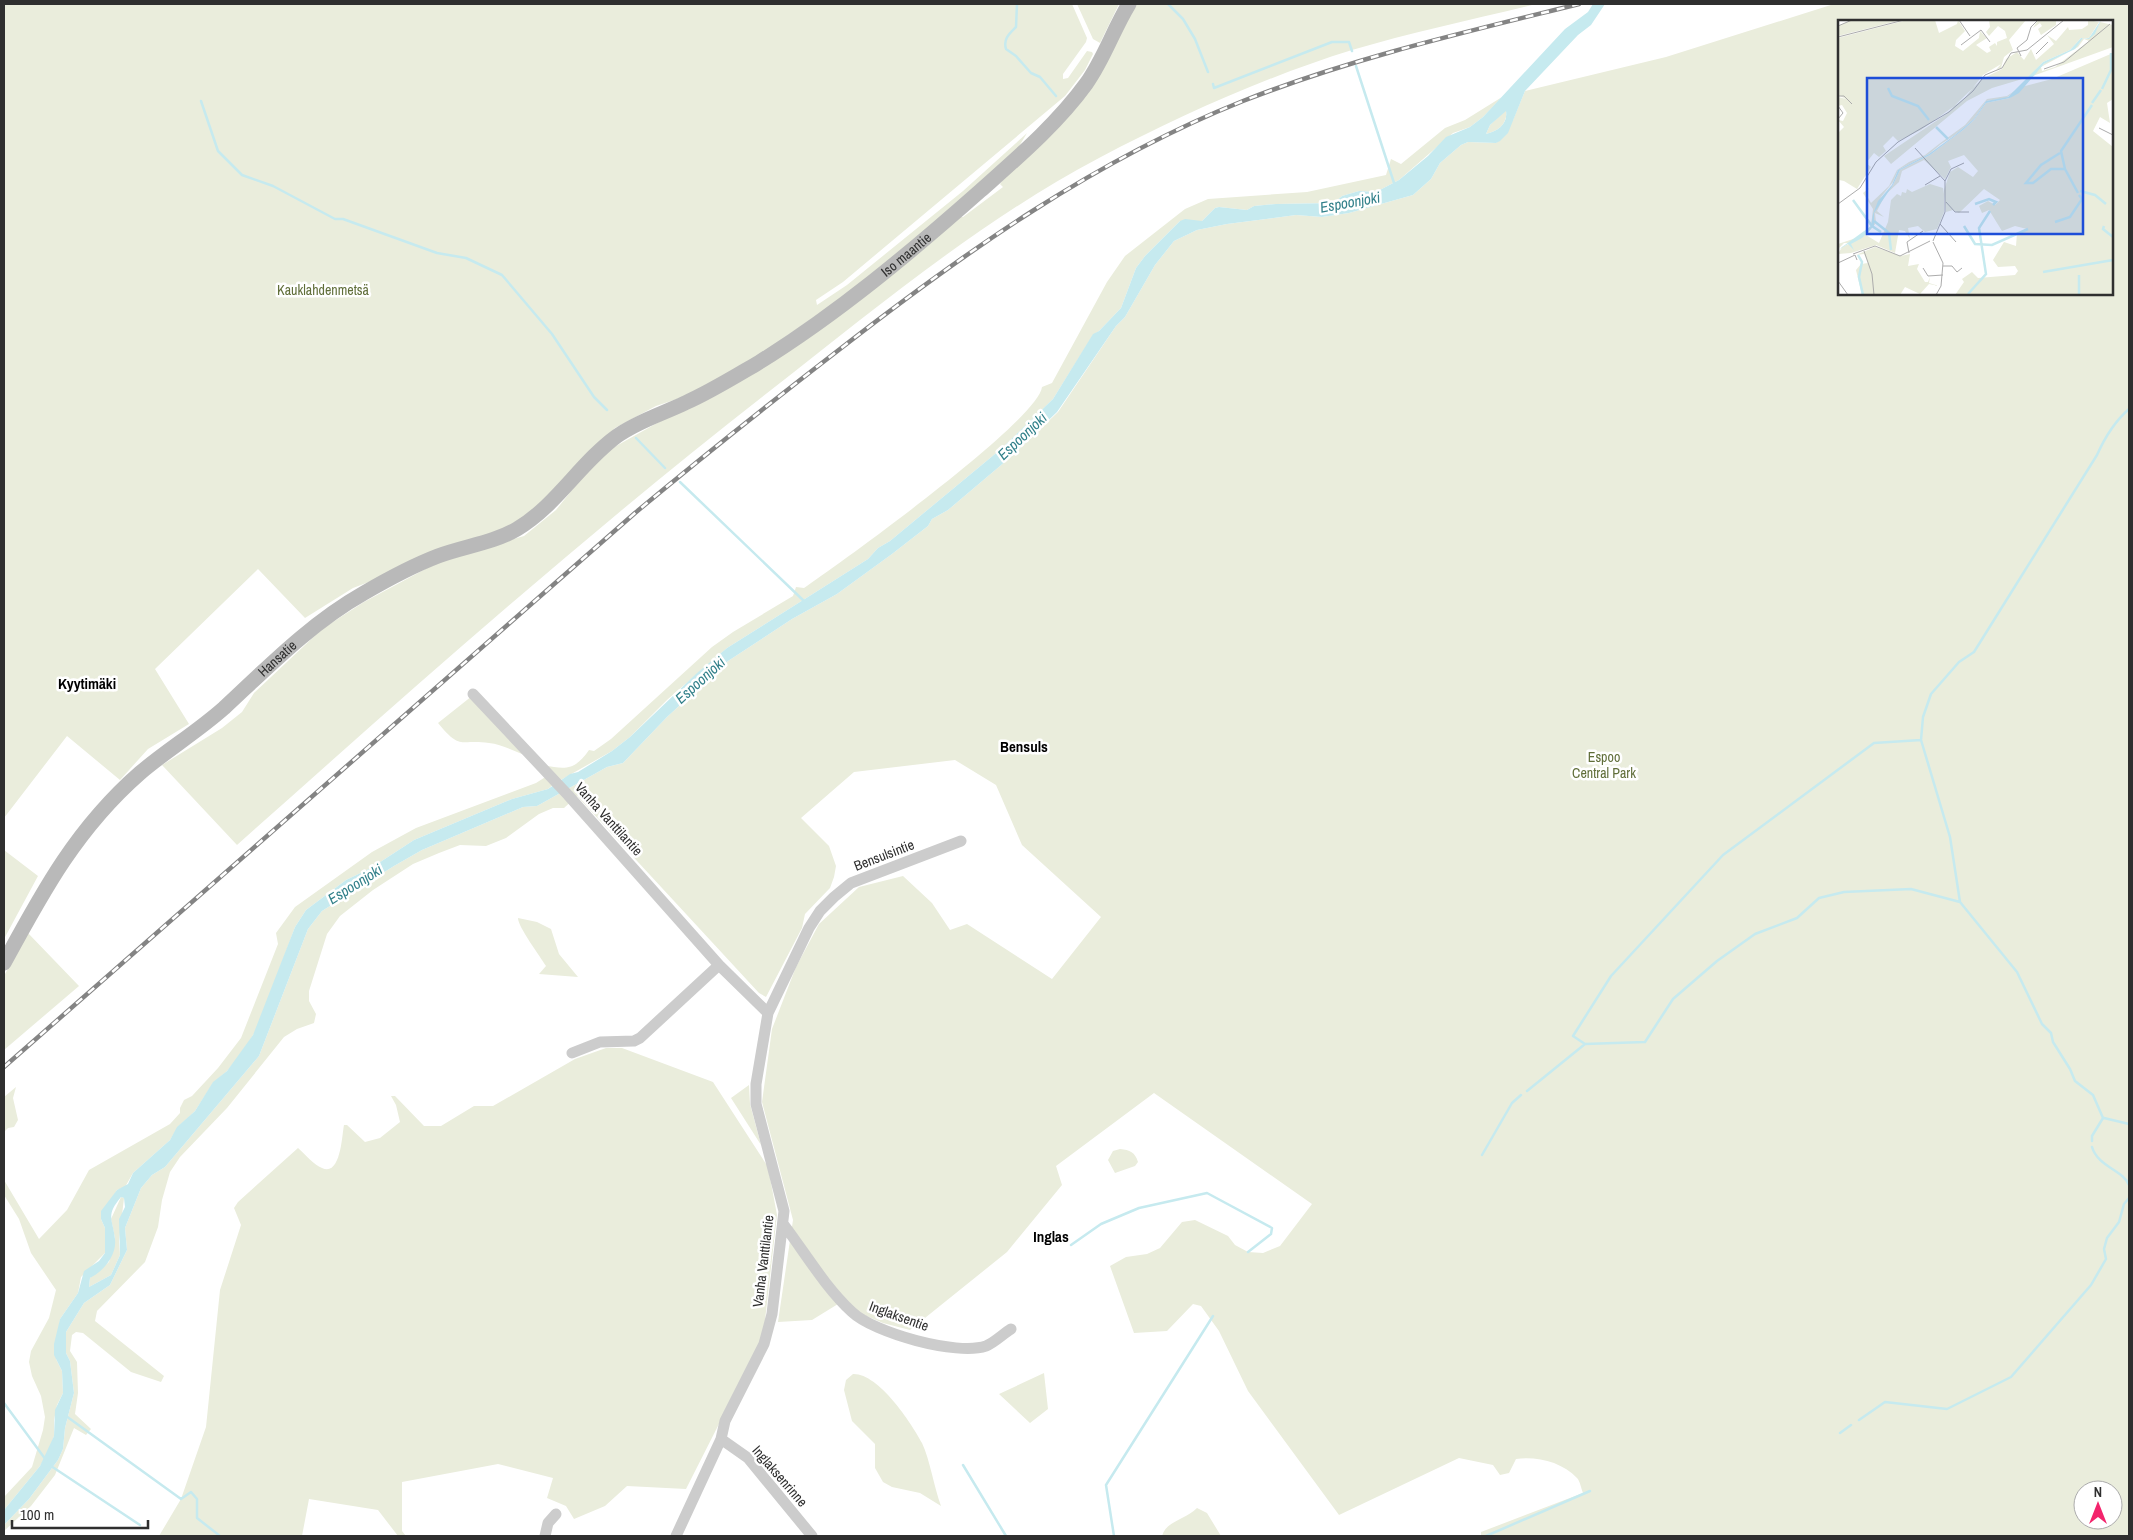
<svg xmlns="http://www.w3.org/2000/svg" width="2133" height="1540" font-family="'Archivo Narrow',sans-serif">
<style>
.green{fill:#eaeddc;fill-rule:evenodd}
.water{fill:#c6eaef;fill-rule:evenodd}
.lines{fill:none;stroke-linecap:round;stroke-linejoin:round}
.stream{stroke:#c6eaef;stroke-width:2.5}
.minor{stroke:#ccc;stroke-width:11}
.secondary{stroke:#b9b9b9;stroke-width:15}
.rail-casing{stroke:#848484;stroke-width:4.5}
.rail{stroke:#fff;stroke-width:2.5;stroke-dasharray:8;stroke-linecap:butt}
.labels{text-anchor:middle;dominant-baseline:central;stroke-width:5;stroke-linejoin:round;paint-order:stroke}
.street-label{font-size:14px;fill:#2f2f2f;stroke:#fff}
.park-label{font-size:14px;fill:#606e39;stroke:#fff}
.water-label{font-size:15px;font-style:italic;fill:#32808a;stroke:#fff}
.neighbourhood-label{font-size:15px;font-weight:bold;fill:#000;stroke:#fff}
.inset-river{fill:none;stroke:#c6eaef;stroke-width:2.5}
.inset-road{fill:none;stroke:#acacac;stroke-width:1}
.view{fill:#1d4ed8;fill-opacity:0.15;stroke:#1d4ed8;stroke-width:2.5}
.inset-edge{fill:none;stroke:#2f2f2f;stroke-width:2.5}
</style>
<rect width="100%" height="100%" fill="#fff"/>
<path class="green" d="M4,4h1068l15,34 -1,4 -23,32v5l5,-1 19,-27 5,1 1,2 -8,16 -20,26 -222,186 -27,18 1,5 30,-20 116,-94 64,-58 -9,15 -56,53 -110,89 -87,63 -73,41 -36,12 -41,22 -82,86 -35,19 -145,55 -48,30 -47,-49 -103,100 34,55 -41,25 -28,31 -53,-44 -63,82z
M1077,4h42l-19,39 -7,-4z
M1135,4h401c-61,15 -124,28 -184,46 -87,27 -173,66 -253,108 -119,63 -223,150 -328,232 -185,144 -359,299 -534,455l-75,-80 60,-37 20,-16 12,-19 68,-64 42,-27 80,-43 80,-23 32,-26 36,-45 17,-15 66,-37 284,-196h4l40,-30 -3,-3 16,-21 28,-27z
M1834,4h295v1532h-648v-4l102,-39c-2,-5 -3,-12 -6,-15 -15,-16 -40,-22 -61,-19l-7,14 -9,2 -7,-10 -34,-7 -120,57 -91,-124 -29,-60 -18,-25 -8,-2 -26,27 -33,2 -24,-67 16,-9 21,-3 13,-6 22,-26 13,-2 33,16 7,9 13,7 15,1 17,-7 32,-42 -158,-111 -98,73 6,19 -55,67 -97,78 -27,-7 -45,-19 -26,16 -34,2 15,-102 -31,-118 10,-73 24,-62 23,-43 40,-37 44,-11 29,27 18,27 17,-6 85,55 49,-62 -79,-72 -26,-60 -41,-25 -101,12 -53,46 28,28 7,20 -2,11 -4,11 -25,26 -3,14 -36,69 -7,-4 -182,-197 -13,12h-11l-14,6 -33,24 -20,8 -26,-1 -21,8 -26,11 -40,26 -33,26 -13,18 -18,57v10l7,13 -2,9 -17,6 -13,8 -57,71 -47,49 -10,15 -8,28 -4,27 -13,35 -48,49 -2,10 69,55 -3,6 -30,-10 -48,-39 -7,-1 -4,3 -2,16 7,11 1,31 -3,21 16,15 -5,6 -12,-7 -19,47 -24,31 -27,25v-6l25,-26 29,-39 5,-11 2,-21 9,-35 -4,-32 -4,-8v-21l18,-29 26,-18 17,-35 -2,-22 16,-40 11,-13 13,-8 94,-111 49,-127 14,-18 72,-45 28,-16 101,-43 14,-1 70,-39 16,-4 44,-46 61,-56 64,-42 45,-25 55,-40 36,-28 4,-7 16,-9 65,-55 45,-43 58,-86 9,-9 30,-52 19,-24 23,-11 30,-6 69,-9 26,2 27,-4 64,-18 18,-16 9,-16 21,-18 7,-3 28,1 17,-23 12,-29 141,-34zM1839,21h273v273h-273zM2083,1490h30v30h-30z
M1502,97l-19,20 -13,10 -17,6 -54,47 -23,12 -17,-1 -17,5 -8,7 -58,1 -22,2 -7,4 -28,-3 -4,1 -13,13h-22l-35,35 -9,12 -15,40 -22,23 -6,4 -40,64 -52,50 -111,92 -12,7 -10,11 -141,89 -59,51 -38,38 -18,14 -53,30 -15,-16c22,5 31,5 45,-15l5,1 17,-12 101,-92 21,-15 60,-36 3,-9 8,1c38,-26 234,-167 238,-201l10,-4 55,-101 18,-26 60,-47 23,-10 99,-7 79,-17 5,-16 10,5 44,-36 20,-8z
M1506,110c2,14 -8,21 -20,24l4,-9z
M472,696l53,59c-12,-4 -24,-11 -36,-12 -29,-4 -28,8 -51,-20z
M547,776l7,8 -6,5 -36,10 -98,41 -43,28 -25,12 -40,30 -11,17 -37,100 -16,26 -15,18 -14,12 -18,28 -17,16 -8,13 -37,33 -8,14 -8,3 -16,29 4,9v25l-24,24 -3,16 -18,26 -4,40 6,12 1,22 -6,12 -3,15v16l-5,15 -9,15 -36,44v-13l28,-30 11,-37 2,-13 -4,-21 -9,-20 -3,-14 2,-11 18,-33 7,-28 -25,-37 -12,-34 -15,-24v-15l35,59 28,-29 22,-40 81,-46 10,-11v-5l4,-8 8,-4 26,-28 23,-30 37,-94 -2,-11 19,-26 77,-55 44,-24 120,-45z
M4,850l34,26 -34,63z
M518,918l19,4 14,7 8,25 19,23 -39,-3 7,-8c-6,-10 -28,-39 -28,-48z
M27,932l52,54 -75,64v-74z
M606,1048h16l91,34 55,85 9,48 -13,114 -5,16 -73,144 -59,-3 -22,20 -31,13 -8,-13 -19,-8 6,-20 -55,-14 -96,18v49l4,5h-8l-20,-26 -69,-11 -7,37h-143l22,-37 25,-72 14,-137 21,-65 -7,-17 4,-6 60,-54c7,6 16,17 24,20 19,9 20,-34 22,-43h3l18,17 15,-4 20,-16 -4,-17 -5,-9h4l29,30h17l33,-20h19l82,-47z
M749,1085l1,19 11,41 -30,-47z
M16,1087l-3,11 5,22 -4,7 -6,1 -4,4v-35z
M1120,1149c10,1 15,3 18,13l-3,4 -20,7 -7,-13 5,-9z
M121,1197l3,1 -5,43 1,14 -9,20 -22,12 1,-9 19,-16 6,-24 -4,-19z
M1044,1373l4,36 -18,14 -31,-29z
M853,1374c25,-1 58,48 69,69 8,17 12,44 19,63l-21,-13 -28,-6 -9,-5 -8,-14v-24l-23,-23 -8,-31 2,-10z
M1197,1508l10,5 14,23h-59c4,-15 23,-16 35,-28z"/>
<path class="water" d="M1593,4h12l-14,21 -13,10 -53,56 -17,42 -8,8 -4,2 -28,-1 -7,3 -21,18 -9,16 -18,16 -64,18 -27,4 -26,-2 -69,9 -30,6 -23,11 -19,24 -30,52 -9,9 -59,86 -44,43 -65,55 -16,9 -4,7 -36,28 -55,40 -45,25 -64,42 -61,56 -44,46 -16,4 -70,39 -14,1 -101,43 -28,16 -72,45 -14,18 -49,127 -94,111 -13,8 -11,13 -16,40 2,22 -17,35 -26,18 -18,29v21l4,8 4,32 -9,35 -2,21 -5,11 -29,39 -25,26v-15l36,-44 14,-30 1,-26 8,-17 -1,-22 -8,-16v-11l6,-25 18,-26 6,-22 15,-10 6,-8v-25l-4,-9v-8l16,-21 11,-6 5,-11 37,-33 7,-13 18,-16 18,-29 14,-11 26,-36 42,-108 11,-17 40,-30 25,-12 43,-28 98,-41 36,-10 22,-15 8,-2 34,-21 18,-14 67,-64 30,-25 141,-89 10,-11 12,-7 111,-92 52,-50 40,-65 6,-3 22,-23 15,-40 9,-12 35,-35 5,-2 17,2 13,-13 4,-1 28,3 7,-4 22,-2 58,-1 8,-7 17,-5 17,1 23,-12 29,-24 18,-19 24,-10 13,-10 82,-88 23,-17zM1506,111c2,13 -8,20 -20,23l4,-9zM121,1197l3,1 1,9 -6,12 1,36 -9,20 -22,12 1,-9c14,-7 27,-23 25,-39 -2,-20 -10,-23 6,-42z"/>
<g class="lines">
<path class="stream" d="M1017,4l-1,23c-7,7 -13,12 -10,22l10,7 15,17 9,4 16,19
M1168,4l15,15 12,20 13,33
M1356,66l39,120
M1213,84l1,4 118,-46h17l3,9
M201,101l17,50 24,24 31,11 62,33h8l94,34 29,5 36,17 50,59 42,63 13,13
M636,438l29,30
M680,482l125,120
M1921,740l-47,3 -151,112 -112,121 -38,60 12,8 60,-2 28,-43 44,-38 38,-27 42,-16 22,-20 25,-6 67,-3 49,13
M1527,1091l58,-47
M2104,1118l25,6
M2092,1141v-5l11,-18 -10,-23 -18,-14 -5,-12 -17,-27 -2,-9 -9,-9 -25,-52 -57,-70 -10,-65 -29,-97 2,-23 8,-23 28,-32 15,-10 123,-197c8,-18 17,-33 32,-46
M2092,1147c6,20 31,23 37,38
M1482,1155l30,-52 9,-8
M1071,1245l30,-21 38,-16 68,-15 65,35 -1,6 -23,18
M4,1403l42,57
M66,1416l115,83 10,-7 6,7v19l23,18
M1859,1420l26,-18 62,7 64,-32 80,-92 15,-26 -2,-10 3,-11 12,-16 5,-18 5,-6
M1840,1433l11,-8
M963,1465l43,71
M51,1466l89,59
M1114,1536l-8,-51 107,-169
M1486,1536l104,-45"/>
<path class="minor" d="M473,694l95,101 151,170 49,48
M572,1053l28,-11 34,-1 6,-3 79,-73
M784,1225c22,29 41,62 68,87 22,21 105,44 134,34 8,-3 17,-12 25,-17
M721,1439l27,19 64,78
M545,1536l3,-13 8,-9
M676,1536l45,-97 4,-18 39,-77 8,-30 12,-103 -28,-107v-20l12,-71 41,-85 11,-17 14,-14 17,-14 110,-42"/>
<path class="secondary" id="s1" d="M4,963c39,-72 73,-135 136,-190 27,-23 57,-41 84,-65 44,-41 87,-85 140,-115 24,-14 48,-27 74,-37 27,-10 55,-13 79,-27 39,-23 63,-66 100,-93 21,-15 45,-22 68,-33 25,-11 49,-26 73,-40 79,-49 152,-110 222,-172 37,-33 77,-67 106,-107 18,-25 27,-54 43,-80"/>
<g class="rail-casing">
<path id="rail" d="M4,1067l631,-554c67,-56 135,-110 205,-164 125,-97 255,-189 403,-248 109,-43 223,-69 336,-97"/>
</g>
<use href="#rail" class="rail"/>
</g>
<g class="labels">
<g class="street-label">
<text stroke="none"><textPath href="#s1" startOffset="1169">Iso maantie</textPath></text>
<text stroke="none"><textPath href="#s1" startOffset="414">Hansatie</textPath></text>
<text transform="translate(609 819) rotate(48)">Vanha Vanttilantie</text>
<text transform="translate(884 855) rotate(-21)">Bensulsintie</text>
<text transform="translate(763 1261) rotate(-83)">Vanha Vanttilantie</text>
<text transform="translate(899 1316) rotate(20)">Inglaksentie</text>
<text transform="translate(780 1476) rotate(49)">Inglaksenrinne</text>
</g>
<g class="park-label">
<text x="323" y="290">Kauklahdenmetsä</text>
<text x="1604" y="757">Espoo<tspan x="1604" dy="16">Central Park</tspan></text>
</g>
<g class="water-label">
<text transform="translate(1350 202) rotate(-10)">Espoonjoki</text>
<text transform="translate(1022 436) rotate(-43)">Espoonjoki</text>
<text transform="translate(700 680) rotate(-42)">Espoonjoki</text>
<text transform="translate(355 884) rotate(-32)">Espoonjoki</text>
</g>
<g class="neighbourhood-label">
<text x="87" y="683">Kyytimäki</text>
<text x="1024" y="746">Bensuls</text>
<text x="1051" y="1236">Inglas</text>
</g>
</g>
<g transform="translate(1838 20)">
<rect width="275" height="275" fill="#fff"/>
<path d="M14,0h49l-63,16v-10zM69,0h28l4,13 18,-9 1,-4 7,11 -9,9 -1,6 8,5 16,-13 1,-7 7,7 -11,7 11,8 4,-2 -2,-4 6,-4 2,3v-4l10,-4 -2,-7 -7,-5 -9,10 -3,-4 4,-5 -1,-7h37l-17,20 4,10 -9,7 -3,11 -5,2 5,-6 -18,11 -19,24 -43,31 -23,11 -5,-5 -10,10 3,5 -7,6 -5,-4 -8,10 5,4 -14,22 -13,-8 -5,-1 -1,4v-51l6,-6 -6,-7 5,1 4,-8 -5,-8 -4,1v-9l8,2 -8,-4v-57zM200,0l18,1v4l-15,10 -3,-6 4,-3 -2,-3 -7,5zM250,0l11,2 -10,16h-8l-11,12 -27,12 -14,15 -37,11 -25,13 -76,63 -7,-8 61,-41 37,-36 20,-10 4,-10 11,-7 7,8 7,-11 5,11 18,-16 -7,-9 9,6 12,-14 1,3 13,-1 6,-4zM262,2l13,3v22l-83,30 15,-14 26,-12 12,-13 4,1 8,-6zM246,19l5,2 -34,26 -13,4 -1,-4 37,-20zM275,33v46l-6,4 3,20 -10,-6 -7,14 20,16v148h-158l9,-13 -2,-3 10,-7 6,6 37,-3 3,-4 -3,-5 -17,1 -5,-7 11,-18 12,4 1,-13 10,-4 -12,-3 -13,5 -13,-21 -7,3 -3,-7 9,-5 7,4 5,-5 -16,-11 -25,24 -6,-3 -7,2 -2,-22 6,-18 8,-5 15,10 5,-6 -14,-16 -16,6 3,6 -6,12 -21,-19 -22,11 -3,11 -14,13 -8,16 7,6 -9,-4 1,10 -10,12 13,8 9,-21 3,-22 6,-6 4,2 1,-4 4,1 1,-4 5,3 18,-8 13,4 1,6v18l-7,17 -12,3 -7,-6 -10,2 2,11 -5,-8 -6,-1 -4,23 -19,-8 -25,8 -13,1 4,-7 9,-4h-7l-6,6v-5l21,-7 12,-11 2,-17 -10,-16 6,-5 -3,6 5,9 18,-17 8,-16 12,-8 16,-7 14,-11 26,-19 22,-26 20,-3 12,-8 -13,10 -20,3 -12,18 -19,16 -14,9 -12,10 -31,16 -5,12 -12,15 -2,5 14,-17 7,-15 30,-15 33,-25 11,-10 12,-17 24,-5 11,-11 31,-8zM37,227l26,9 9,-2 -2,12 11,-2 -2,5 8,13h3l2,-5 -1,6 10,3 -10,-2 -9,10 -15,-7 -5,8h-38l-6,-25 5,-6 7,-1 -4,-9 -8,1z" fill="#eaeddc" fill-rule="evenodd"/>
<path d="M263,0l-6,14 -6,5 -6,-1 -8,11 -31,15 -25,29 -9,5 -24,5 -12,17 -11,10 -33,25 -30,15 -7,15 -19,28v12l-4,5 -8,8 -11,6 3,6 -6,-6 -10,6 33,-24 2,-12 5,-13 14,-16 6,-15 31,-16 26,-19 19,-16 12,-18 22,-4 35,-35 27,-12 11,-12h8z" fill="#c6eaef"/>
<path class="inset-river" d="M50,68l4,8 26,10 11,14M264,69l9,-19v-17M254,83l9,-13M98,107l12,12M222,133l-19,12 -15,18h7l18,-14h13M242,171l15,4 11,9M240,173l-13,-24 -4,-18 31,-46M15,180l19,26 9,6M137,184l14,-5 7,3 -3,3M36,201l15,12 2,17M217,202l15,-5 12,-18 -3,-4M126,206l11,18 17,1 36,-16M266,206l-1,3 10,8M20,235l4,7 -3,15 4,18M205,252l70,-12M241,255v20M130,274l18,-20 -7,-46 11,-17"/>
<path class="inset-road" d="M121,0l11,16M227,0h19M0,6l14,-6M0,17l66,-17M123,25l20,-15 9,12M198,34l12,-12M183,36l-4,-8 10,-8 4,-13 7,-7M206,49l20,-7 46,-38M0,76h6l8,8M0,86l5,7 -5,6M261,108l14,7M77,128l30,33M87,165l15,-9M108,182l9,10h14M0,184l22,-16 16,-26 22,-20 51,-30 24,-21 12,-16 17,-7 9,-15 16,-3 37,-30M102,204l16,18M95,221l12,-29v-31l6,-12 13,-6M95,222l10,21 -2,23 -5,9M26,231l8,23 2,21M71,233l-2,-11 16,-11M15,234l22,-8 25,10 30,-15M0,243l17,-8 2,5M105,246h9l5,6 5,-4M85,248l5,8 15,-1M0,261l10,14"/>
<path class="view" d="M29,58h216v156h-216z"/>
<rect width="275" height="275" class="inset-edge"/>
</g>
<rect width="2133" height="1540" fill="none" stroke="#2f2f2f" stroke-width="10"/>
<g transform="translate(2098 1505)"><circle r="24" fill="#ffffff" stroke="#acacac"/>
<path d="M0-4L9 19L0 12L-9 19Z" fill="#f3246c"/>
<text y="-8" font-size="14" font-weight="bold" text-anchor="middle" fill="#2f2f2f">N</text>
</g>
<path d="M12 1520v8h136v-8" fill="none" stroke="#2f2f2f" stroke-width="2.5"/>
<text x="20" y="1520" font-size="15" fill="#2f2f2f" stroke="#ffffff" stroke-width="4" paint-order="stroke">100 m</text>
</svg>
